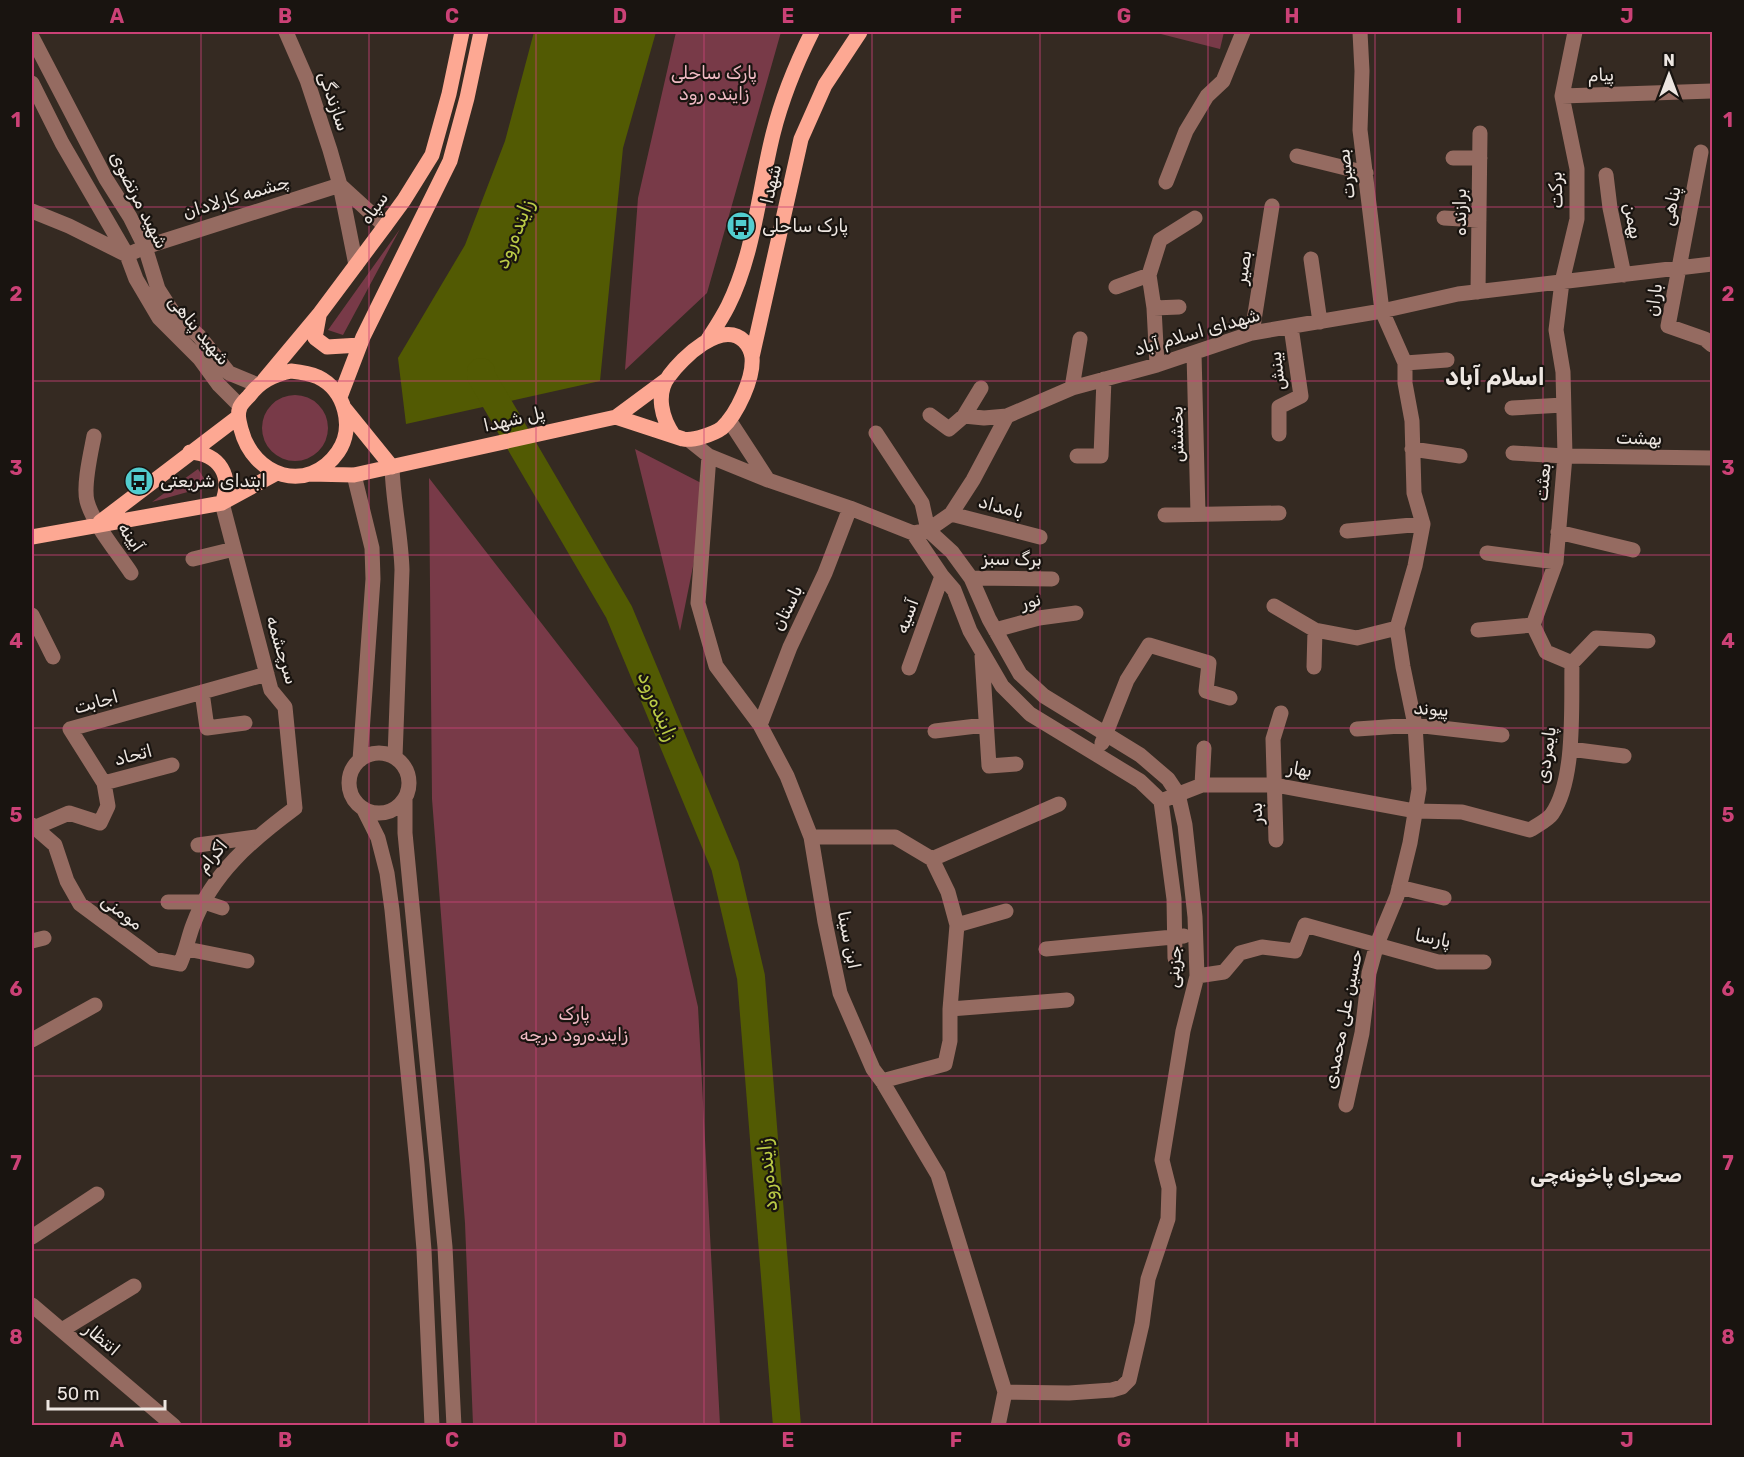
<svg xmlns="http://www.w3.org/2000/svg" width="1744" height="1457" font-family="Rubik,'Noto Naskh Arabic',sans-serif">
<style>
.green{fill:#783a48}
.water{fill:#525a03}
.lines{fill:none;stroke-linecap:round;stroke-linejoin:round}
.river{stroke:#525a03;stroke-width:28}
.minor{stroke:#956b61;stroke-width:15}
.major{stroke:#fda893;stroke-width:15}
.grid{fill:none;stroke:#cb4176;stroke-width:1.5;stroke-opacity:0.55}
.labels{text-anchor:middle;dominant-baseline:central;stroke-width:4.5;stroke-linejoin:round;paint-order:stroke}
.park-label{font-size:18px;fill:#efbac3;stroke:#191410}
.street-label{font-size:18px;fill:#ede6e1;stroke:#191410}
.poi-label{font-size:18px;fill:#ede6e1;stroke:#191410;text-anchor:start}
.water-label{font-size:20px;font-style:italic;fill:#bbcb46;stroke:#191410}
.neighbourhood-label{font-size:20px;font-weight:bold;fill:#ede6e1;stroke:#191410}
.district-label{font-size:24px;font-weight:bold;fill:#ede6e1;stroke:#191410}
.neatline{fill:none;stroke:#cb4176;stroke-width:2}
.grid-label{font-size:20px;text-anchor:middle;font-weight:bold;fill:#cb4176}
</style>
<rect width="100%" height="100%" fill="#352a22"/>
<path class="green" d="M676,32h105l-74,261 -82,77 13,-172z
M1153,32h71l-4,17z
M400,229l-57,106 -15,-5z
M262 428a33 33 0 1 1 66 0a33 33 0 1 1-66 0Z
M635,449l74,38 -29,144z
M198,469l11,17 -57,16z
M429,478l209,270 60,259 22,418h-247l-8,-202 -33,-424z"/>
<path class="water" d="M534,32h122l-33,116 -23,233 -194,43 -8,-66 67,-113 40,-104z"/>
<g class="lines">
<path class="river" d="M481,372v4l138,236 106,254 26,111 36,449"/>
<path class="minor" d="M32,37l74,142 24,38 15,30 13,42 16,25 25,22 30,37 29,12
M32,83l30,60 65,112 9,24 23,39 41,41 19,26 21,21
M1562,96l150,-5
M1701,152l-33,174 37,13 7,6
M1297,156l69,17
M1453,158h27
M1606,175l4,33 14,67
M1166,182l20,-51 21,-35 16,-15 20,-49
M32,211l37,15 58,29 18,-8 195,-62 -10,-35 -23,-70 -21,-48
M1444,218l35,2
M1311,259l9,63
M356,265l-16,-80 45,41
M1116,287l33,-12
M1478,292l2,-159
M1154,308l25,-1
M1252,333l20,-127
M1194,353l4,161
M1405,363l42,-3
M1157,365l-3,-57 -5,-33 11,-35 35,-22
M1072,388l8,-49
M1512,408l51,-3
M930,415l19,14 15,-13 20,2 23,-2
M964,416l17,-28
M876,433l46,70 6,27
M1279,434v-27l22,-11 -10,-69
M94,436c-3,16 -11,49 -7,65 6,23 31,52 44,72
M689,440l20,16 59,24 -39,-60
M1412,449l48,7
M1513,453l52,3 147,2
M709,456l-11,147 18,63 44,59 27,51 24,61 14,85 15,71 33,76 9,12 56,94 67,217 -7,34
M1077,456h24l3,-77
M392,467c1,35 9,68 10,103l-7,187
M354,475l18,73 1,31 -13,181
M768,480l82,28 63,25 15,-3 23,-16 22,-34 34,-64 65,-28 85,-23 95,-32 130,-22 76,-17 254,-30
M951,514l89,23
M1165,515l114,-2
M928,530l24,22 19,26 18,41 31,55 24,22 96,59 28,24 10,15 7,31 10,92 2,59 -14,55 -21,129 7,28 -1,31 -20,60 -6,45 -13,56 -7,7 -10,3 -43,3 -64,-1
M1347,531l76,-7
M1558,532l75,18
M913,533l29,43 12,14 16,41 32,55 28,28 110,67 21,20 13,98 1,59
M1487,553l69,9
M193,559l41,-10
M971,578l81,1
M1274,606l41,24 42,8 40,-10
M32,615l21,42
M995,630l44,-12 37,-5
M1478,630l55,-5
M982,656l7,110 27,-2
M1572,663l-26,-11 -13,-27 23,-63 9,-106 -2,-84 -7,-42 6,-48 15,-63v-50l-15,-73 13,-64
M1572,663l24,-25 52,3
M1314,667l1,-37
M909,668l33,-92
M202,692l5,36 38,-5
M760,725l30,-78 35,-74 25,-65
M1357,729l58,-4 87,10
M935,731l50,-6
M1102,743l25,-63 22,-35 60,18 -3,28 24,7
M1570,749l54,7
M349 783a30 30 0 1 1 60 0a30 30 0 1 1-60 0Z
M104,783l68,-18
M1202,785l2,-37
M405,799v34l40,414 9,179
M1161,801l41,-16h73l140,26 47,1 68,18c7,-5 18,-10 22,-16 24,-35 19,-109 20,-151
M363,808l15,30 9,35 5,37 25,254 7,86 8,176
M32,825l23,20 12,36 13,23 74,55 26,5c6,-13 8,-26 13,-39 19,-52 59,-85 102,-117l-10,-101 -14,-17 -49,-187
M34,828l35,-15 31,10 8,-17 -4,-23 -34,-54 197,-55
M811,837h84l37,22 16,33 9,33 -7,84v32l-5,23 -63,17
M1276,840l-3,-101 8,-26
M198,845l58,-8
M932,859l127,-55
M1399,887l45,11
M168,902h36l18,6
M957,925l49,-14
M32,941l12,-3
M187,949l60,12
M1046,949l138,-13
M1197,976l27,-4 16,-19 22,-6 33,4 10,-26 133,37h46
M950,1009l117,-9
M32,1040l63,-35
M1346,1105l16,-72 7,-60 8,-29 20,-48 13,-53 9,-54 -4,-64 -12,-58 -6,-39 18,-62 8,-42 -9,-31 -2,-72 -7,-38v-20l-23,-52 -22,-181 2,-59 -2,-39
M32,1237l65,-43
M32,1305l142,121
M62,1330l72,-44"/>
<path class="major" d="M319,316l-4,22 12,9 33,-2
M707,341c7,-11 15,-23 21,-35 26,-52 31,-116 45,-172 9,-36 23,-70 39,-102
M752,357l49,-218 24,-54 35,-53
M291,371c9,1 18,2 27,6 27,13 37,50 20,75 -30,43 -85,25 -97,-23 -2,-8 -4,-14 -1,-22 2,-4 6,-8 9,-11 11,-15 24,-21 42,-25z
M264,380l56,-67 65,-87 19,-26 28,-45 17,-61 13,-62
M340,397l23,-60 87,-176 17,-63 14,-66
M345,409l47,58
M616,417l67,22c10,2 31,-5 39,-11 15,-14 32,-50 30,-71 -1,-6 -4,-12 -8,-16 -22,-22 -62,17 -75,35 -14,18 -7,43 5,60
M190,452c30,2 43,24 32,51
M310,474l44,1 262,-58 50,-37
M100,522l138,-105
M32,537l190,-34 55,-30"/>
</g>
<path class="grid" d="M201,32v1394M369,32v1394M536,32v1394M704,32v1394M872,32v1394M1040,32v1394M1208,32v1394M1375,32v1394M1543,32v1394M32,207h1680M32,381h1680M32,555h1680M32,728h1680M32,902h1680M32,1076h1680M32,1250h1680"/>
<defs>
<g id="bus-disc" transform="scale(1.5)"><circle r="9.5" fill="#52cdcf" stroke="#191410"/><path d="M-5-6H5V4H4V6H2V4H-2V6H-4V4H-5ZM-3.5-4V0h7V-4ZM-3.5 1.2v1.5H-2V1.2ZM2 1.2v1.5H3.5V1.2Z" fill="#111"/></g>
</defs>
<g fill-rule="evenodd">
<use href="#bus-disc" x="741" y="226"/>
<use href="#bus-disc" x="139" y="481"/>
</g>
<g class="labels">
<g class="park-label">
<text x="714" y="73">پارک ساحلی<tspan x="714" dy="21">زاینده رود</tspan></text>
<text x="574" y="1014">پارک<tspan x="574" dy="21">زاینده‌رود درچه</tspan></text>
</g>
<g class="street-label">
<text transform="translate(1601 75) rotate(-2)">پیام</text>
<text transform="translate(334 101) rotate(71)">سازندگی</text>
<text transform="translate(1346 174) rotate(-97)">بصیرت</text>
<text transform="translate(771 184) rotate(-77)">شهدا</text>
<text transform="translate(1556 190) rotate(-92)">برکت</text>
<text transform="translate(236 197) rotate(-17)">چشمه کارلادان</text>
<text transform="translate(139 200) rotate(63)">شهيد مرتضوی</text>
<text transform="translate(1671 206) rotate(-79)">پناهی</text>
<text transform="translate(374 208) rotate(-54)">سپاه</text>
<text transform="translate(1460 212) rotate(-90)">برازنده</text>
<text transform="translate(1633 221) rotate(79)">بهمن</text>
<text transform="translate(1243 267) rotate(-81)">بصیر</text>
<text transform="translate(1654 300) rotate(-83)">باران</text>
<text transform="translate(199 330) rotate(50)">شهید پناهی</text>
<text transform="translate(1197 332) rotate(-16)">شهدای اسلام آباد</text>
<text transform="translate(1277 371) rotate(-97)">بینش</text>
<text transform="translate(514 419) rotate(-13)">پل شهدا</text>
<text transform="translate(1177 434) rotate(-91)">بخشش</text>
<text transform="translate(1639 438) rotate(1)">بهشت</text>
<text transform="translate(1543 482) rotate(-85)">بعثت</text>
<text transform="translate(1001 507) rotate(15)">بامداد</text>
<text transform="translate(131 537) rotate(55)">آیینه</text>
<text transform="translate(1012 559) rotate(1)">برگ سبز</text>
<text transform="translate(1031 601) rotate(-12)">نور</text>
<text transform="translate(787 608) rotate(-64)">باستان</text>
<text transform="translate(907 616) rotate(-70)">آسیه</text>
<text transform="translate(282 650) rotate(73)">سرچشمه</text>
<text transform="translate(96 702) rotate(-16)">اجابت</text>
<text transform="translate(1431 709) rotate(4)">پیوند</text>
<text transform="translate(133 755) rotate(-15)">اتحاد</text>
<text transform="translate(1546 755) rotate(-82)">پایمردی</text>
<text transform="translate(1300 769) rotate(10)">بهار</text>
<text transform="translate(1256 813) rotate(-91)">بدر</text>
<text transform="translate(212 856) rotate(-50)">اکرام</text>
<text transform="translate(122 912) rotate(37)">مومنی</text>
<text transform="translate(1433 938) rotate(11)">پارسا</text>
<text transform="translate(849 940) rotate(79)">ابن سینا</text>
<text transform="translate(1174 967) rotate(-86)">جزینی</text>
<text transform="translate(1343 1019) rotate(-79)">حسین علی محمدی</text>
<text transform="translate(102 1339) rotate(40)">انتظار</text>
</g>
<g class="poi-label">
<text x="762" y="226">پارک ساحلی</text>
<text x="160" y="481">ابتدای شریعتی</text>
</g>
<g class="water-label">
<text transform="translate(514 234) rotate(-68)">زاینده‌رود</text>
<text transform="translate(658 706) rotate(67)">زاینده‌رود</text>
<text transform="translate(767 1175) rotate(-95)">زاینده‌رود</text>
</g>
<g class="neighbourhood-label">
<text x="1606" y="1175">صحرای پاخونه‌چی</text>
</g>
<g class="district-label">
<text x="1495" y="377">اسلام آباد</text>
</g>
</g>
<rect width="1744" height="1457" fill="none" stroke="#191410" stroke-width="66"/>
<g transform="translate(1669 75)" stroke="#191410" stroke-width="4.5" paint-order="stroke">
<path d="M0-4.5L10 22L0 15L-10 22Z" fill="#ede6e1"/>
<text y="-9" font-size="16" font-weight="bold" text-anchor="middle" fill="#ede6e1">N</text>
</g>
<path d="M48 1400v9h117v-9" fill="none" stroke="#ede6e1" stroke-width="3"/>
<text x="57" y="1400" font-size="18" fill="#ede6e1" stroke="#191410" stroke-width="4.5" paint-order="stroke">50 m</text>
<rect x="33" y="33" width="1678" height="1391" class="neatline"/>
<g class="grid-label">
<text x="117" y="23">A</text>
<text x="285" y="23">B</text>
<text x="452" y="23">C</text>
<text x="620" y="23">D</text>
<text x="788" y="23">E</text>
<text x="956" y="23">F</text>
<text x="1124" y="23">G</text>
<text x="1292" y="23">H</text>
<text x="1459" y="23">I</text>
<text x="1627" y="23">J</text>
<text x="16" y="127">1</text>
<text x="1728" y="127">1</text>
<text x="16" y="301">2</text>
<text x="1728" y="301">2</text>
<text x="16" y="475">3</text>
<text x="1728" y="475">3</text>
<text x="16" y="648">4</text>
<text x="1728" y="648">4</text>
<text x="16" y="822">5</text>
<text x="1728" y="822">5</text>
<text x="16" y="996">6</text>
<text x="1728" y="996">6</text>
<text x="16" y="1170">7</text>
<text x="1728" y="1170">7</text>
<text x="16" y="1344">8</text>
<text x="1728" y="1344">8</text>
<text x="117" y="1447">A</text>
<text x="285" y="1447">B</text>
<text x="452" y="1447">C</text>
<text x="620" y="1447">D</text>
<text x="788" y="1447">E</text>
<text x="956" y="1447">F</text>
<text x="1124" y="1447">G</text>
<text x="1292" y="1447">H</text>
<text x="1459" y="1447">I</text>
<text x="1627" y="1447">J</text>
</g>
</svg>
